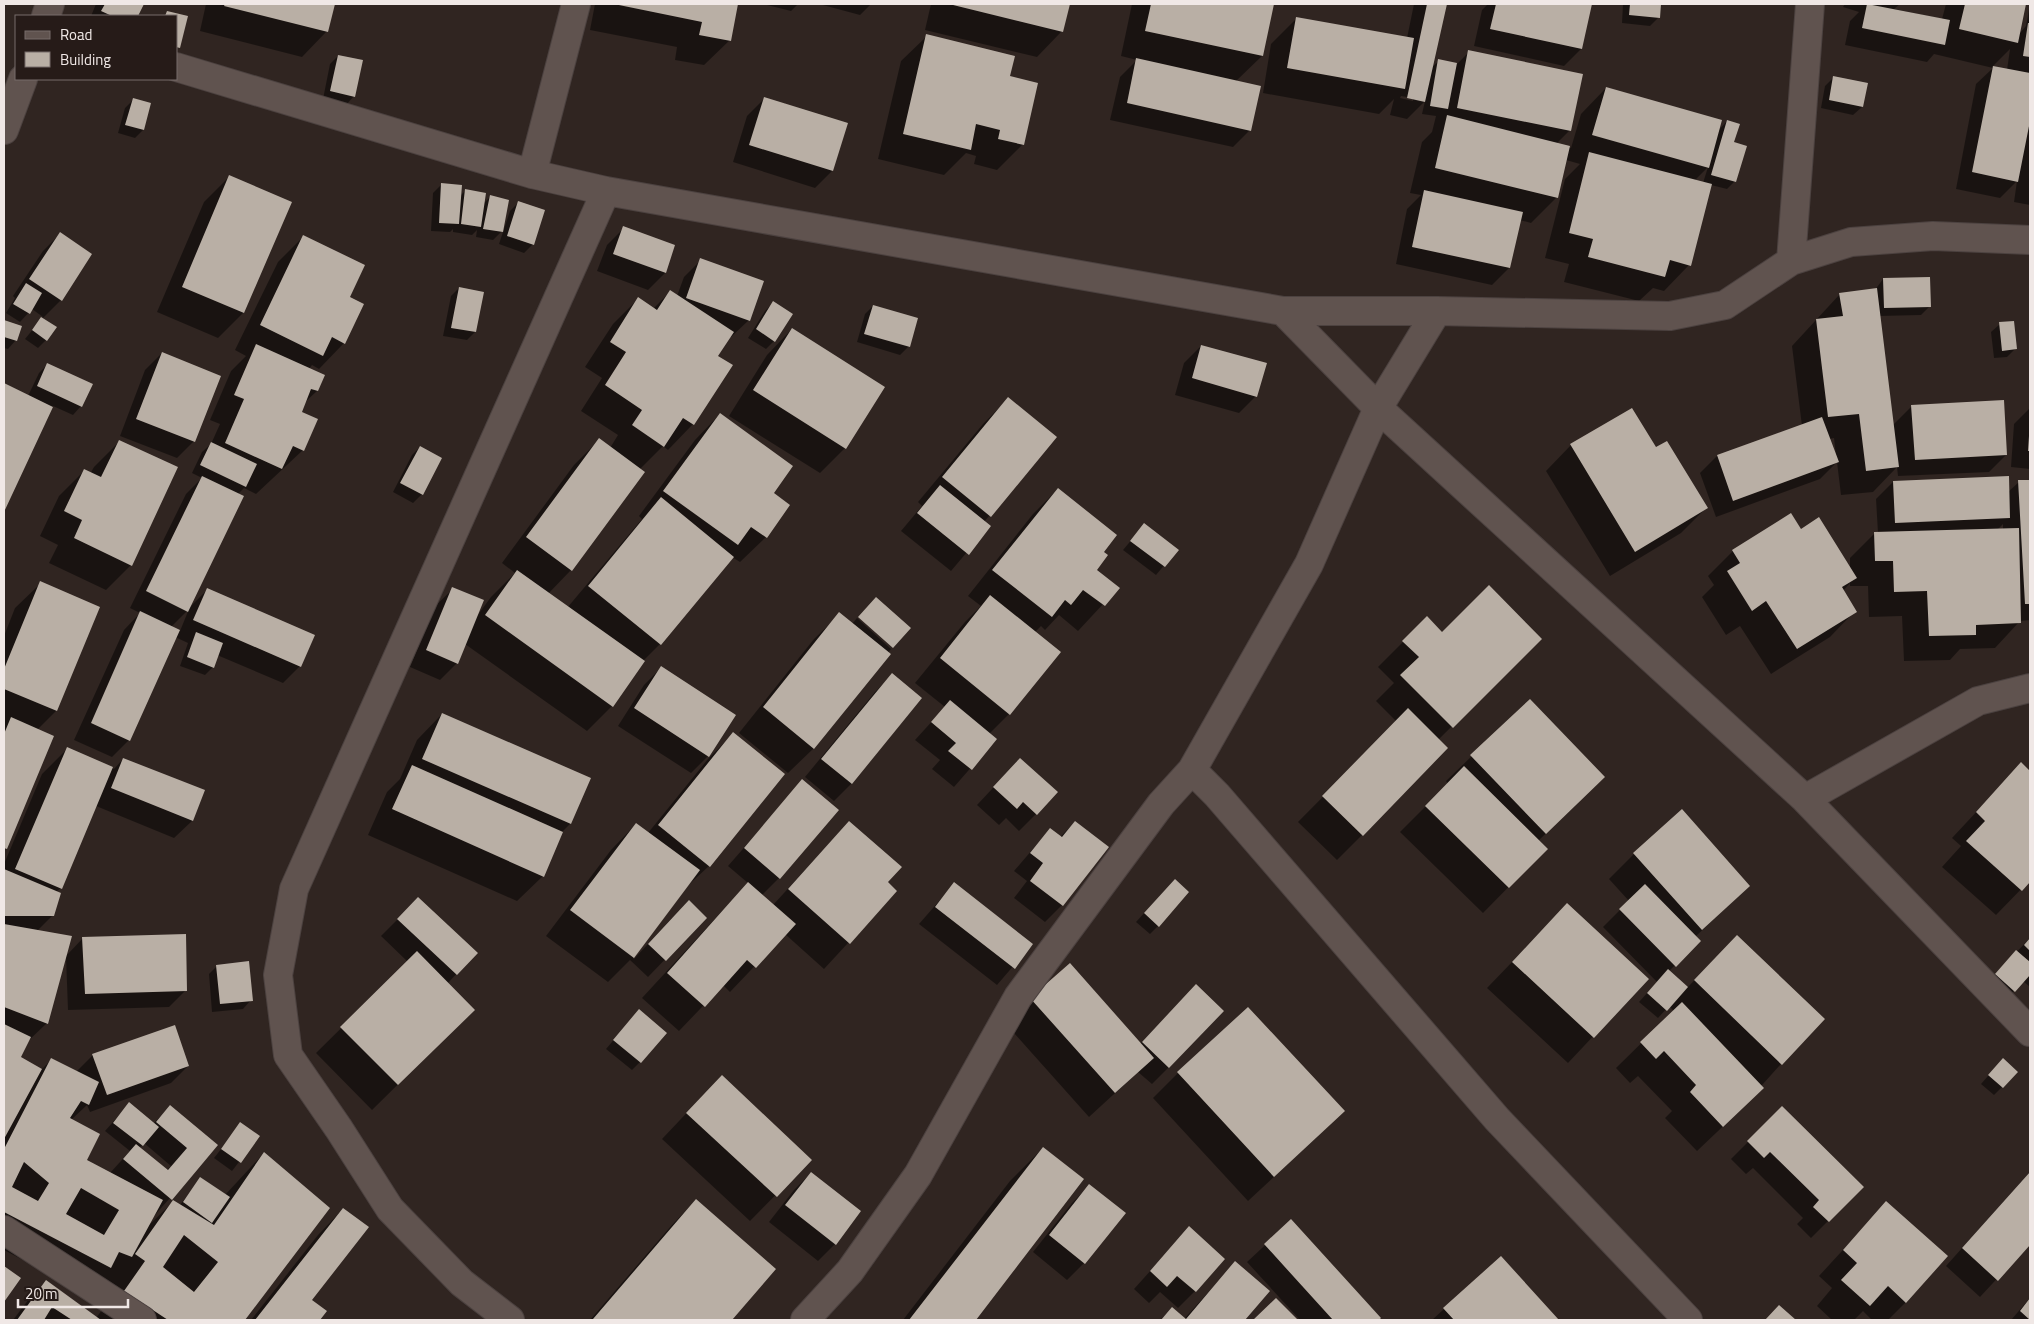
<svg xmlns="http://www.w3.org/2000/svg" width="2034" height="1324" font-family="'Titillium Web',sans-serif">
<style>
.shadow{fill:#0007;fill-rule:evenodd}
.building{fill:#b9afa5;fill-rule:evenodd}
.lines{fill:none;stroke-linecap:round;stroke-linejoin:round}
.minor-casing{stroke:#4c4240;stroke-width:30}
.minor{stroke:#60534f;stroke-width:28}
</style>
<rect width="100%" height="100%" fill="#302521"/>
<path class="shadow" d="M96,4h46l-5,12h-46z
M206,4h128l-7,27 -25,26 -102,-26z
M595,4h142l-7,36 -26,25 -29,-5 2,-13 -87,-17z
M763,4h35l-7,7z
M819,4h52l-11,11z
M931,4h138l-7,27 -25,26 -112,-27z
M1132,4h141l-11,52 -27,26 15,48 -17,17 -123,-27 10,-43 17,-17 -16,-4z
M1414,4h31l-14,64 8,-7 18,3 12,-12 101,78 -14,14 15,4 10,-34 25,-26 112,43 9,-10 6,22 2,38 -8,8 -16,-4 -22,80 -25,26 -11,-3 -14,13 -75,-19 5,-18 -24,-6 20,-79 15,-15 -14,-4 -10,38 -25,25 -11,-3 -11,48 -17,17 -96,-21 11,-55 14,-14 -11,-2 12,-51 10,-10 4,-16 -14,-2 3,-13 -18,18 -17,-4 4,-16 -15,15 -116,-21 8,-49 26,-26 110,20zM1401,96l12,2v3l-13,-3zM1708,167l-5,16 -9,-2z
M1488,4h102l-9,45 -17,17 -90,-20 8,-36z
M1623,4h36l-1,14 -8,8 -28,-3z
M1845,4h55l-6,5 48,10 4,-15h79l-6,30 7,-8 4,-22v201l-16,-3 3,-21 -17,17 -44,-9 20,-105 17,-16 -59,-14 -7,8 -82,-17 5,-24 9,-9 -16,-5zM2010,49l-3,21 -15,-3z
M927,36l81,41 15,67 -26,26 -23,-6 2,-8 -10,-3 -22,22 -66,-16 23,-98z
M338,56l16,40 -8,9 -23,-6 7,-35z
M1834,77l32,7 -4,23 -9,8 -32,-7 4,-22z
M134,99l9,31 -8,8 -17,-5 7,-25z
M764,99l68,72 -17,17 -82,-26 14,-46z
M229,177l61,26 -47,110 -25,25 -61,-26 47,-110z
M441,185l19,11 6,-6 18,13 6,-6 12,34 -9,9 -17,-3 1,-7 -5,5 -19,-3v-3l-3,3 -19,-1 2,-38z
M518,203l15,41 -9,9 -25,-9 11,-33z
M624,228l50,18 -9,27 -17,17 -51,-19 10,-26z
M60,234l1,66 -19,19 4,21 -8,8 -13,-9 18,-22 -11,-8 -12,13 -14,-9 9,-15 -2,-2 30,-45z
M304,236l44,61 -4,46 -25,26 -7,-4 -3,4 8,22 -14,13 -3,8 3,38 -47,44 -12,-6 -6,6 -49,114 18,-18 93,76 -17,17 -66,-28 -4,12 -8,8 -25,-9 8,-23 -13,-6 -46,103 -17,17 -38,-17 50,-110 16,-17 -10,-5 56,-114 16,-16 -10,-5 10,-21 9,-8 9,-20 -10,-4 21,-49 15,-15 -11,-6 43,-88zM189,609l-9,22 -9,-4z
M701,260l48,60 -18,17h-1l-13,19 -24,68 -25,26 -5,-4 -24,24 -68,100 -23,24 19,14 75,-89 -3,-3 56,-76 25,-26 52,79 -6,44 -26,25 -8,-5 -72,87 -17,17 -31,45 -25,25 -122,-87 -8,19 -17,17 -30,-13 25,-61 18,-17 24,27 14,-19 24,-24 -13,-10 72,-98 25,-25 11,8 8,-13 -37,-24 21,-33 -17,-11 28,-43 25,-25 15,10 18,-18 6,5 7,-19z
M1883,279l46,28 -8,8 -42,1 14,109 19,-19 94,49 -17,17 -91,4 -1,-9 -24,25 -32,3 -4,-33 -17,17 -104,38 -16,-44 17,-17 85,-30 -10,-80 48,-52 35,-4zM1834,438l2,18 -7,-17z
M459,288l23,5 -7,39 -8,8 -24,-4 8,-40z
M773,303l1,38 -8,8 -18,-11 17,-27z
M873,306l36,40 -9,9 -43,-13 8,-28z
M4,321l17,6 -5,13 -8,9 -4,-1z
M2000,324l15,25 -8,8 -13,1 -3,-26z
M792,329l53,119 -25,25 -91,-57 38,-61z
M1201,346l55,50 -17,17 -64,-18 9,-32z
M162,353l32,88 -17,17 -57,-22 25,-66z
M47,365l34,41 -8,9 -20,-9 -49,103v-124l24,11 11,-23z
M1008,399l47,39 -71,84 5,4 -38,45 -50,-40 21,-25 -4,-4 65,-78z
M2030,408v61l-19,-2 3,-43z
M1632,409l24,40 50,59 -25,25 -71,43 -64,-105 25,-26z
M119,442l12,123 -25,25 -57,-27 9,-18 -18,-9 19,-40 25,-25 6,3 4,-7z
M420,447l21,11 -19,36 -9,9 -20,-11 19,-37z
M2030,481v139l-10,1 -25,27 -35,1 -10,11 -46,1 -2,-45 -33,1 -1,-31h-18v-3l-7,8 12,20 -25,26 -59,37 -31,-48 -14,9 -24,-38 12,-12 -6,-9 25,-25 68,-21 49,38v-10l25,-25h3l-2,-34 17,-17 115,10 11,-10zM2003,524v6h-6z
M1058,489l45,63 -8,18 23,18 -40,43 -19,-16 -14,15 -4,-4 -6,6 -26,82 -20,20 6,6 -41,47 -22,-18 8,-9 -25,-20 30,-33 -30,-24 50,-61 16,-16 -13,-10 65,-82z
M1144,525l33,25 -21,25 -33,-25z
M41,583l58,25 -43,103 -19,19 -33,121v-215l11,-28z
M840,614l12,10 5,-6 34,31 -77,99 -26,25 -49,-40 75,-94z
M1427,618l15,15 98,6 -102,101 -76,95 -25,25 -39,-38 99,-100 -21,-21 18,-18 -16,-16z
M661,668l74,47 -28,42 -16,16 -73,-47 26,-41z
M892,675l29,24 -70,85 -17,17 -29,-24 70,-85z
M1530,700l48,103 -40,38 8,8 -63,64 -83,-81 48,-48 -2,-3z
M442,714l147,65 -19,45 -8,8 -19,44 -26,25 -149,-66 19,-43 13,-13 17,-39z
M733,734l-24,132 -26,24 -50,68 1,1 38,-41h33l-57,59 -18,-17 -22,22 -62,-46 65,-86 25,-26 12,9 60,-74z
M67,749l47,20 9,-10 80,32 -11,30 -18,17 -78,-32 -35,82 -5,4 -3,23 -16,16 29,25 17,-18 103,52 -17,17 -101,3 -2,-53 -19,66 -21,20 -6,14 21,13 11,-11 24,13 17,-17 95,11 -17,17 -81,29 -3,-7 -16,15 14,40 25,13 20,-22 -25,-20 24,-27 24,20 17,-17 46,39 -62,70 -6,10 25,-24 6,4 22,-27 24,16 39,-42 65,55 -86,112h-230l16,-21 17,-17 50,36 18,-24 -29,-1 -81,-43v-386l38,-90zM144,1143l27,23 -4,4 -28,-22z
M1020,759l16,55 -17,17 -13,-13 -7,7 -22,-20z
M2021,764l9,8v108l-34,35 -54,-48 19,-21 -9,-8z
M802,781l-23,97 -17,17 11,10 76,-83 37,61 10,8 -72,78 -39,-35 -55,58 -7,-7 -44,46 -37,-33 106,-115 -20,-17z
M1075,822l32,25 -45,58 -17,17 -31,-24 13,-17 -13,-10 36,-42 10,8z
M1634,854l115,32 -54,51 5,4 -31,30 18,17 25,-26 69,102 -44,49 -40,38 -32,-33 7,-7 -34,-35 -8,7 -14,-15 58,-57 -5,-5 -11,12 -19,-16 18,-20 -54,-55 26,-26 -20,-22z
M954,884l78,60 -35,41 -78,-61z
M1166,889l-8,37 -8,8 -14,-12z
M418,899l58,54 -29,31 1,51 -76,75 -56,-57 92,-91 -27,-26z
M1567,905l80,74 -79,84 -81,-75z
M2030,938v49l-7,-6 -17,18 -19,-16z
M217,966l34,34 -8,9 -31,3 -3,-38z
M1031,999l109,45 39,-41 -10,64 -17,17 -14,-12 -49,45 -83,-93z
M639,1010l1,52 -8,8 -26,-21z
M1995,1068l7,19 -8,8 -13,-11z
M1178,1073l140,63 -70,65 -95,-103z
M697,1102l113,58 -60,61 -88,-82z
M241,1124l18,12 -27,35 -18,-13z
M1765,1125l97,62 -51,51 -14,-14 6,-6 -50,-50 -7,6 -15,-15z
M1043,1148l40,31 -109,141h-71l107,-139z
M2030,1172v71l-50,54 -34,-31z
M811,1173l24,71 -17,17 -49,-39 25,-32z
M1089,1186l-5,77 -17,17 -34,-28 39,-49z
M696,1200l79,69 -45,51h-140l81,-94z
M1886,1203l20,99 -18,18h-16l-9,-9 -9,9h-22l-15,-14 15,-18 -13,-12z
M343,1209l-33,91 15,11 -7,9h-67l67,-85z
M1291,1221l89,97 -3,2h-77l-53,-58z
M1189,1228l6,63 -17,17 -18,-16 -11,11 -15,-14z
M1501,1258l56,62h-125l12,-11z
M1235,1263l33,28 -24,29h-83l11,-11 12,10z
M2030,1298v22h-19z"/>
<path class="building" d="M105,4h39l-6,12h-26l-11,-5z
M225,4h110l-7,28 -104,-26z
M614,4h124l-7,37 -32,-6 3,-13z
M949,4h121l-7,28z
M1151,4h123l-11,52 -118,-25z
M1427,4h20l-22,98 -18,-4z
M1496,4h96l-10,45 -92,-20z
M1630,4h31l-1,14 -31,-3z
M1867,4l83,16 -5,25 -83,-17z
M1965,4h61l-8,39 -59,-14z
M167,11l21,5 -8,32 -4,-1v-31h-11z
M1296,17l118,21 -9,51 -118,-21z
M2028,23h2v34l-7,-1z
M926,34l89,22 -5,20 28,7 -14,62 -26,-6 2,-9 -24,-6 -5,26 -68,-16z
M1468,50l115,24 -12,57 -114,-23z
M338,55l25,5 -8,37 -25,-6z
M1136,58l125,28 -10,45 -124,-28z
M1438,59l19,4 -9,46 -18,-3z
M1993,66l37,7v48l-12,61 -46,-10z
M1833,76l35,7 -5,24 -34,-7z
M1606,87l116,33 -13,48 -117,-33z
M764,97l84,26 -15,48 -84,-26z
M133,98l18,5 -7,27 -19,-5z
M1447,115l123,31 -12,52 -123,-30z
M1727,120l13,4 -6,18 13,4 -11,36 -25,-7z
M1589,152l123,32 -21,82 -21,-6 -5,17 -77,-20 5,-18 -24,-6z
M229,175l63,27 -48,111 -62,-26z
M441,183l21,2 -3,39 -20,-1z
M465,189l21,4 -5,34 -20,-3z
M1424,190l99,22 -13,56 -98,-21z
M490,195l19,5 -6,32 -20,-3z
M518,201l27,9 -11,35 -27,-9z
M623,226l52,19 -9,28 -53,-19z
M60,232l32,22 -30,47 -33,-22z
M303,235l62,30 -15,32 14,7 -19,40 -13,-7 -9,19 -63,-31z
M700,258l64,23 -14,40 -64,-23z
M1930,277l1,30 -47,1 -1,-30z
M26,283l16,10 -12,21 -17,-10z
M459,287l25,5 -8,40 -25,-4z
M1877,288l22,179 -33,4 -7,-57 -31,3 -12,-98 27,-3 -4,-23z
M670,290l64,42 -16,24 15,9 -39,60 -11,-7 -19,29 -32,-22 10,-15 -37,-25 21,-33 -16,-10 28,-45 19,13z
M773,301l20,13 -18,28 -19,-13z
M873,305l45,13 -8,29 -46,-13z
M41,317l16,10 -10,14 -15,-11z
M4,320l18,6 -5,15 -13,-4z
M2014,321l3,28 -15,2 -3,-29z
M792,328l93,59 -39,62 -93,-59z
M256,344l69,31 -7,16 -7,-2 -9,23 16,7 -14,32 -11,-5 -11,23 -57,-26 19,-44 -10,-4z
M1201,345l66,18 -10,34 -65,-19z
M162,352l59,24 -26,66 -59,-23z
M47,363l46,21 -11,23 -45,-21z
M4,383l49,24 -49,105z
M1008,397l49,40 -66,80 -49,-40z
M2004,400l3,55 -92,5 -4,-55z
M1632,408l24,39 11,-6 41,67 -73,44 -65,-108z
M720,413l73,53 -19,27 16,12 -23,33 -16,-11 -13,18 -75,-54z
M1822,417l17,45 -106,39 -16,-46z
M2029,436h1v15h-2z
M599,438l46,34 -73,99 -46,-34z
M119,440l59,27 -46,99 -58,-28 8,-18 -18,-9 20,-42 17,8z
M211,442l46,22 -11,23 -46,-22z
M420,446l22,12 -19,37 -23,-12z
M202,476l42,20 -56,116 -42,-21z
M2009,476l1,42 -115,5 -2,-42z
M2018,480h12v124h-5z
M940,485l51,41 -22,29 -52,-42z
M1058,488l59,47 -13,17 4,3 -11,15 23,18 -15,18 -22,-16 -12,15 -6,-5 -13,17 -60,-47z
M661,497l73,60 -73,88 -73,-59z
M1791,513l10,16 18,-12 38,61 -15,9 15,25 -60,37 -31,-48 -14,10 -25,-40 13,-8 -8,-13z
M1144,523l35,27 -14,17 -35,-26z
M2019,528l2,95 -45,2v10l-47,1 -2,-45 -33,1 -1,-31h-18l-1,-29z
M517,570l128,91 -32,46 -128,-92z
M40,581l60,26 -43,104 -53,-22v-20z
M1489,585l53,54 -89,89 -53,-53 19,-18 -17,-16 25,-25 15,16z
M452,587l32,13 -26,64 -32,-14z
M207,588l108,47 -14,32 -108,-47z
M990,595l71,57 -51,63 -70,-57z
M876,597l35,31 -18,20 -35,-31z
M140,611l40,19 -50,111 -39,-18z
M839,612l52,42 -77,95 -51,-42z
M196,632l27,11 -9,25 -27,-11z
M661,666l75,49 -27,42 -75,-49z
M892,673l30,25 -70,86 -31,-25z
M1530,699l75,78 -59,57 -76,-79z
M950,700l47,39 -25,31 -24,-19 8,-8 -25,-21z
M1408,708l40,40 -85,88 -41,-40z
M442,713l149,65 -20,46 -149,-65z
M11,717l43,19 -47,113 -3,-1v-114z
M733,732l52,42 -75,93 -52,-42z
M67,747l46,20 -51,122 -47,-20z
M123,758l82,32 -12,31 -82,-33z
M1020,758l38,34 -21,23 -14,-13 -6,7 -24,-22z
M2021,762l9,9v111l-8,9 -56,-50 19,-20 -9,-9z
M412,765l151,67 -19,45 -152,-68z
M1464,766l84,83 -39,39 -84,-82z
M802,779l37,31 -59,69 -36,-31z
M1682,809l68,77 -48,44 -69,-77z
M849,821l53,46 -14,15 9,9 -47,53 -62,-55z
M1075,821l34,26 -46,59 -33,-25 13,-18 -13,-10 20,-25 12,9z
M636,823l64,47 -66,88 -64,-48z
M4,869l57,24 -7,23h-50z
M1175,879l14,13 -30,35 -15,-14z
M748,882l48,42 -40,44 -9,-8 -42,47 -38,-34z
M954,882l79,62 -18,25 -80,-62z
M1645,884l56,57 -25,26 -57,-58z
M418,897l60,56 -21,22 -60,-56z
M689,900l18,18 -41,43 -18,-17z
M1567,903l82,76 -55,59 -82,-76z
M4,924l68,12 -24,88 -44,-17z
M186,934l1,57 -102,3 -3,-57z
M1737,935l88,84 -43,46 -88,-85z
M2030,938v13l-6,-6z
M2016,950l14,12v13l-15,17 -20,-18z
M417,951l58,59 -77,75 -58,-58z
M249,961l4,40 -33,3 -4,-39z
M1070,963l84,95 -39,35 -85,-95z
M1668,969l20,18 -21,24 -20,-18z
M1196,984l28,27 -55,57 -27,-26z
M1682,1002l82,86 -41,39 -33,-35 6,-7 -32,-34 -8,8 -16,-17z
M1248,1007l97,104 -71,66 -97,-105z
M639,1009l28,24 -26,30 -28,-23z
M4,1024l27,13 -10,20 21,12 -38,70z
M175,1025l14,41 -82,29 -15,-41z
M51,1058l48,24 -10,23 -8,-4 -11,17 30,16 -13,26 76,40 -31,57 -13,-5 -8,16 -107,-56v-63zM24,1162l25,21 -11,18 -26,-14zM81,1188l38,22 -15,25 -38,-21z
M2003,1058l15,14 -15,16 -15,-13z
M722,1075l90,85 -35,37 -91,-84z
M129,1102l30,25 -16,19 -30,-23z
M170,1105l48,40 -46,55 -49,-41 13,-15 32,26 19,-22 -31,-26z
M1782,1106l82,81 -35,35 -16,-15 6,-7 -49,-48 -6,6 -17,-17z
M240,1122l20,14 -19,27 -20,-14z
M1043,1147l41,32 -108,141h-67z
M264,1152l66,56 -85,112h-77l-44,-29 21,-30 -10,-7 38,-54 41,25zM184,1235l34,27 -24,30 -31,-25z
M811,1172l50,39 -25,34 -51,-40z
M2030,1172v73l-32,36 -36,-33z
M200,1177l30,20 -18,26 -29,-21z
M1089,1184l37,29 -41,51 -36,-29z
M696,1199l80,70 -44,51h-137l-2,-1z
M1886,1201l62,55 -42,47 -18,-17 -18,20 -29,-26 16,-17 -14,-13z
M343,1208l26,19 -57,73 15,11 -7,9h-65z
M1291,1219l90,99 -2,2h-46l-69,-76z
M1189,1226l36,33 -29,33 -19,-16 -10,11 -17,-16z
M1501,1256l58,64h-105l-11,-12z
M1235,1261l35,30 -25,29h-84l11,-13 14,12z
M4,1266l17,12 -17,24z
M46,1280l55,40h-29l-20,-13 -8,13h-27z
M1276,1298l22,22h-45z
M2030,1298v22l-10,-9z
M1779,1305l17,15h-31z"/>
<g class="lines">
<g class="minor-casing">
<path id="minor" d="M46,16l4,-12
M176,67l356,107 74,17 677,120h154l233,5 55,-11 66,-44 60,-19 82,-6 97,4
M4,130l19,-51
M532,174l44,-170
M1791,261l19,-257
M1283,311l95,97 427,391 225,233
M1192,770l25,25 280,324 191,201
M1805,799l173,-98 52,-13
M4,1230l138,90
M510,1320l-48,-37 -72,-74 -51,-80 -51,-74 -10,-80 16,-86 312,-698
M805,1320l45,-49 68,-96 100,-178 143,-193 31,-34 117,-206 69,-156 59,-97"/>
</g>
<use href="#minor" class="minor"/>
</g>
<rect width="2034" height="1324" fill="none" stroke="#f0e8e6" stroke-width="10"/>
<rect x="15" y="15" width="162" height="65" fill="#261b18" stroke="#776d6a"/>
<rect x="25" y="31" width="25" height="8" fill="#60534f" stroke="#776d6a"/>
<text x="60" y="40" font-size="15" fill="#f0e8e6">Road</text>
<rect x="25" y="52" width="25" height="15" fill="#b9afa5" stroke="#776d6a"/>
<text x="60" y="65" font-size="15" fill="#f0e8e6">Building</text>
<path d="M18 1299v8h110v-8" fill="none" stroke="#f0e8e6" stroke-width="2.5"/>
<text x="25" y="1299" font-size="15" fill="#f0e8e6" stroke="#261b18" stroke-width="4" paint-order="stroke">20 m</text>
</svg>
